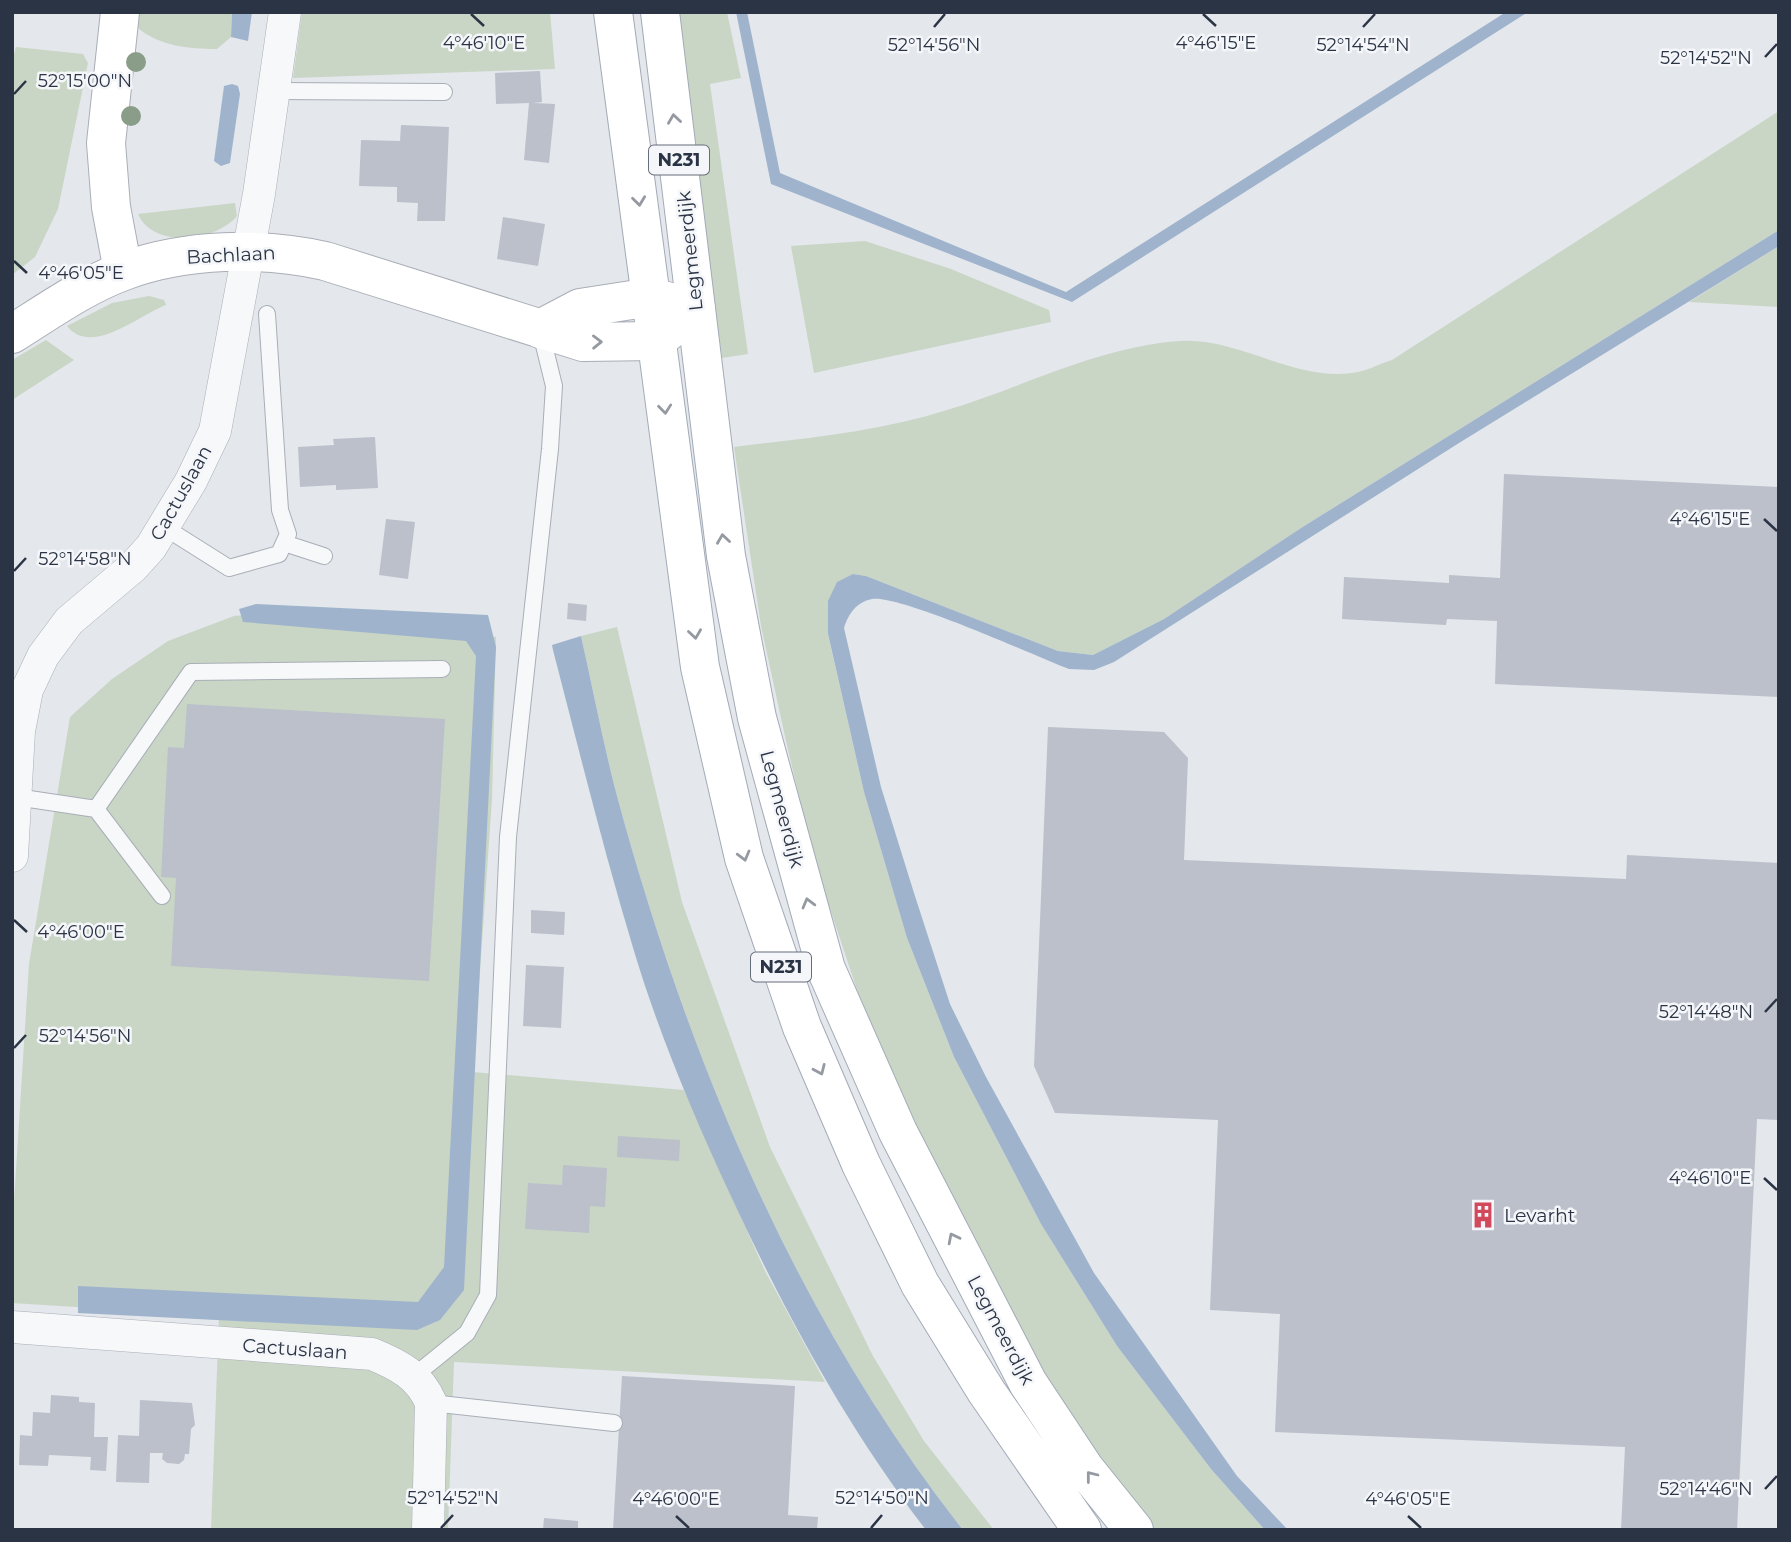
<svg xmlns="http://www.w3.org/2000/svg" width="1791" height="1542" font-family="Montserrat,sans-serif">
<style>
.green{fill:#c9d6c5}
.water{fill:#9fb4cc}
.building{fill:#bbc0ca}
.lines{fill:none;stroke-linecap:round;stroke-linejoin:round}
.lane-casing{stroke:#a9aeb7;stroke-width:18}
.street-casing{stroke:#a9aeb7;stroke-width:33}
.secondary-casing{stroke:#a9aeb7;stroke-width:40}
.primary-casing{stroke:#a3abb8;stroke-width:40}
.lane{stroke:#f7f8fa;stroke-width:16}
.street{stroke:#f7f8fa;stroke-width:32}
.secondary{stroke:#fff;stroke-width:38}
.primary{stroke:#fff;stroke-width:38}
.tree{fill:#899d89}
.oneway{stroke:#959aa2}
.ticks{fill:none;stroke:#2b3445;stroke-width:2.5}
.labels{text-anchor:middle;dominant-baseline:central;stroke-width:5;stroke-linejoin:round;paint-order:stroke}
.shield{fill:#f4f6f9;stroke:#676e7b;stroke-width:2}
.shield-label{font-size:18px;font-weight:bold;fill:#2b3445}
.street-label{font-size:19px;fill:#2b3445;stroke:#f4f6f9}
.poi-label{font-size:19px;fill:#2b3445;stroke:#f4f6f9;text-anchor:start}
.ticks-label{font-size:18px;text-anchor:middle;fill:#2b3445;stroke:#f4f6f9;stroke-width:5;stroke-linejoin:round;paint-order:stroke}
</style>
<rect width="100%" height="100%" fill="#e4e7ec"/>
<path class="green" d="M138,12h94l-1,25 -14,12c-28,0 -59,-3 -80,-22z
M302,12h248l5,57 -262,9z
M676,12h51l14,66 -31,6 38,270 -26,4z
M16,47l67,7 5,9 -30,146 -23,48 -23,18v-213z
M1779,111v119l-478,298 -137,91 -71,36 -35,-4 -192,-75 -13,-2 -25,61 36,157 43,146 47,119 87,167 76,122 94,123 54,61h-113l-39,-51 -65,-96 -140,-265 -51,-128 -43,-130 -28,-119 -25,-115 -27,-179c72,-9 144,-15 213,-37 77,-23 152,-64 234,-69 58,-3 113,40 171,32 13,-1 27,-9 40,-13z
M235,203l2,13c-21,25 -83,34 -99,-2z
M865,241l86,28 98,41 2,12 -237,51 -23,-127z
M1779,246v61l-90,-5z
M149,296l15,4 2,5c-27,10 -75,52 -99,21l45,-23z
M46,340l28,20 -62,40v-40z
M261,614l235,23 -4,162 -19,273 211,18 81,181 60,111 -371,-20 -6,168h-237l8,-214 -207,-13v-70l17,-269 41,-247 42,-38 56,-38 66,-25z
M617,627l65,275 88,245 103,209 51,85 70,89h-31c-168,-214 -275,-472 -346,-734 -14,-53 -24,-107 -36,-160z"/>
<path class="water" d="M232,12h20l-4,29 -17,-4z
M736,12h11l33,161 286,119 440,-280h22l-456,290 -301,-118z
M232,84l6,2 2,8 -10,69 -9,3 -7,-5 10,-75z
M1779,230v16l-320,197 -345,219 -20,8 -25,-1c-36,-14 -168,-74 -197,-70 -16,3 -24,16 -28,29l37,159 33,106 36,111 36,73 108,196 143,203 51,54h-23l-54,-61 -94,-123 -76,-122 -87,-167 -47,-119 -43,-146 -36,-158v-33l9,-19 16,-8 13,2 192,75 35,4 71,-36 137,-91z
M256,604l232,11 8,32 -32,643 -24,30 -23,10 -339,-17v-27l340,16 26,-35 32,-611 -10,-15 -223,-19 -4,-13z
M581,636c12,53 22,107 36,160 71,262 178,520 346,734h-37c-80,-104 -142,-219 -197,-338 -36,-78 -70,-158 -95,-241 -30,-99 -55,-201 -81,-301l-1,-5z"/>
<path class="building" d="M540,71l2,31 -9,1 22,1 -6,59 -25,-3 5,-57 -33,1 -1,-31z
M401,125l48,2 -4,94h-28l1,-18 -21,-1v-15l-38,-1 2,-46 39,1z
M503,217l42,7 -7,42 -41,-7z
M375,437l3,51 -42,2v-5l-36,2 -2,-40 36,-2 -1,-6z
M1504,474l275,13v210l-284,-13 2,-63 -50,-2 -1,6 -104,-6 2,-42 105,6v-8l51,3z
M386,519l29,3 -7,57 -29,-4z
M568,603l19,2 -1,16 -19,-2z
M187,704l258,15 -16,262 -258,-15 5,-88 -15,-1 7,-130 16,1z
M1048,727l116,5 24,26 -4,102 442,19 1,-24 152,8v257l-22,-1 -20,411h-116l4,-83 -350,-15 5,-118 -70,-4 8,-190 -163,-7 -21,-47z
M531,910l34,2 -1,23 -33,-2z
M526,965l38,2 -3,61 -38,-2z
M618,1136l62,4 -1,21 -62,-4z
M563,1165l44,3 -2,39 -15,-1 -1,27 -64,-4 3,-46 34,2z
M622,1376l173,10 -7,129 30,2 -1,13h-204z
M51,1395l28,2v5l16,1 -1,34h14l-2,34 -16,-1 1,-13 -42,-2 -1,11 -29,-1 1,-30 12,1 1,-24 17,1z
M140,1400l52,3 3,22 -4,4 -2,25h-4l-1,6 -5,4 -12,-1 -5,-4 1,-6h-13l-1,30 -33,-1 2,-47 21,1z
M544,1518l34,3v9h-35z"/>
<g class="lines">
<g class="lane-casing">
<path id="lane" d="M275,91l169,1
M164,527l65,41 50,-14 9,-20 -8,-24 -13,-196
M284,543l40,13
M16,797l80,12 95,-137 251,-3
M96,809l66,87
M414,1376l53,-43 21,-38 20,-458 42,-388 4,-63 -14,-57
M431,1403l183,20"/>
</g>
<g class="street-casing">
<path id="street" d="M12,856l7,-125 8,-41 16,-34 26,-35 64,-54 18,-20 40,-66 24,-50 44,-237 26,-182
M12,1327l360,27c27,11 48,22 59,49l-3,127"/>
</g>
<g class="secondary-casing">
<path id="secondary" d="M120,12l-14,131 5,64 12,64
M540,329l40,-21 71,-11 31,8
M12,334c35,-22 73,-49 112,-63 62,-23 138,-24 201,-10l258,81 73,-1 40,-32"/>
</g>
<g class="primary-casing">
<path id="primary" d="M613,12l87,655 44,191 58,169 59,137 59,120 66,107 96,139
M660,12l66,544 31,162 69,251 72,163 130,251 57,86 49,61"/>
</g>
<use href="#lane" class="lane"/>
<use href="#street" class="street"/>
<use href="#secondary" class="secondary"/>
<use href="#primary" class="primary"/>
</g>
<g class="tree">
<circle cx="136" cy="62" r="10"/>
<circle cx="131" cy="116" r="10"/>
</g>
<defs><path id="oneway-chevron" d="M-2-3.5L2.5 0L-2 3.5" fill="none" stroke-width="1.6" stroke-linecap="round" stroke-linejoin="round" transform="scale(1.75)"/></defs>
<g class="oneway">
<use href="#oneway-chevron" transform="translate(674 119) rotate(-98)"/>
<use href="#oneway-chevron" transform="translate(639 201) rotate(83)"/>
<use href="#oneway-chevron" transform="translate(597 342) rotate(-1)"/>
<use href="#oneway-chevron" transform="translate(665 409) rotate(84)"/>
<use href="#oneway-chevron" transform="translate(723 539) rotate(-98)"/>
<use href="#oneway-chevron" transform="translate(695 634) rotate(82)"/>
<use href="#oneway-chevron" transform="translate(744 856) rotate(75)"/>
<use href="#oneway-chevron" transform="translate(808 903) rotate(-105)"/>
<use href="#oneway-chevron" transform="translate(820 1070) rotate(66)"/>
<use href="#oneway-chevron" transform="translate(953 1238) rotate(-117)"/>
<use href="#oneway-chevron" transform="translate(1091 1476) rotate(-128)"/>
</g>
<path class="ticks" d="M471,14l13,12M1203,14l13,12M934,27l11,-13M1363,27l12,-13M1765,57l12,-13M14,94l12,-13M14,261l13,12M1764,519l13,12M14,571l12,-13M14,920l13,12M1765,1012l12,-13M14,1048l12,-13M1764,1178l13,12M1765,1489l12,-13M676,1516l13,12M1408,1516l13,12M441,1528l12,-13M871,1528l11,-13"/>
<defs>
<g id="building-bare" transform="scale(2.1)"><path d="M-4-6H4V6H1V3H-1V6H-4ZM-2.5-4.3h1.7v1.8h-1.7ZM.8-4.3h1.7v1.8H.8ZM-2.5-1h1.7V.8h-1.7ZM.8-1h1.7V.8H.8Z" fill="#d1495b" stroke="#f4f6f9" stroke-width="2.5" paint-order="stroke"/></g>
</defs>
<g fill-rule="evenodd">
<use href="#building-bare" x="1483" y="1215"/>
</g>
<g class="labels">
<g class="shield">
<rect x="649" y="145.5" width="60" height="29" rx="5"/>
<rect x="751" y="952.5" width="60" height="29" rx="5"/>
</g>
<g class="shield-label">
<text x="679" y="160">N231</text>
<text x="781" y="967">N231</text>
</g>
<g class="street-label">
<text transform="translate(690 251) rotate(-96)">Legmeerdijk</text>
<text transform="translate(231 255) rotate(-3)">Bachlaan</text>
<text transform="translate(181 493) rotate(-61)">Cactuslaan</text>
<text transform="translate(782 809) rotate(75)">Legmeerdijk</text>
<text transform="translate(1001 1330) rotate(62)">Legmeerdijk</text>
<text transform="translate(295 1349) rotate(4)">Cactuslaan</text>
</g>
<g class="poi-label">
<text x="1504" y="1215">Levarht</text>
</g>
</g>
<g class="ticks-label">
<text x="484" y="49">4°46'10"E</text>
<text x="1216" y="49">4°46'15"E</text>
<text x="934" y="51">52°14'56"N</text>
<text x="1363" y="51">52°14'54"N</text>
<text x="1706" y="64">52°14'52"N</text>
<text x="85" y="87">52°15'00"N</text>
<text x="81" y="279">4°46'05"E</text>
<text x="1710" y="525">4°46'15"E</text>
<text x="85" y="565">52°14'58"N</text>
<text x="81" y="938">4°46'00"E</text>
<text x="1706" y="1018">52°14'48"N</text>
<text x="85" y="1042">52°14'56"N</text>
<text x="1710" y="1184">4°46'10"E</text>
<text x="1706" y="1495">52°14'46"N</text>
<text x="453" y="1504">52°14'52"N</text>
<text x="882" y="1504">52°14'50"N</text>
<text x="676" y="1505">4°46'00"E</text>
<text x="1408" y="1505">4°46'05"E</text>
</g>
<rect width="1791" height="1542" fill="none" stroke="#2b3445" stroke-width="28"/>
</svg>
